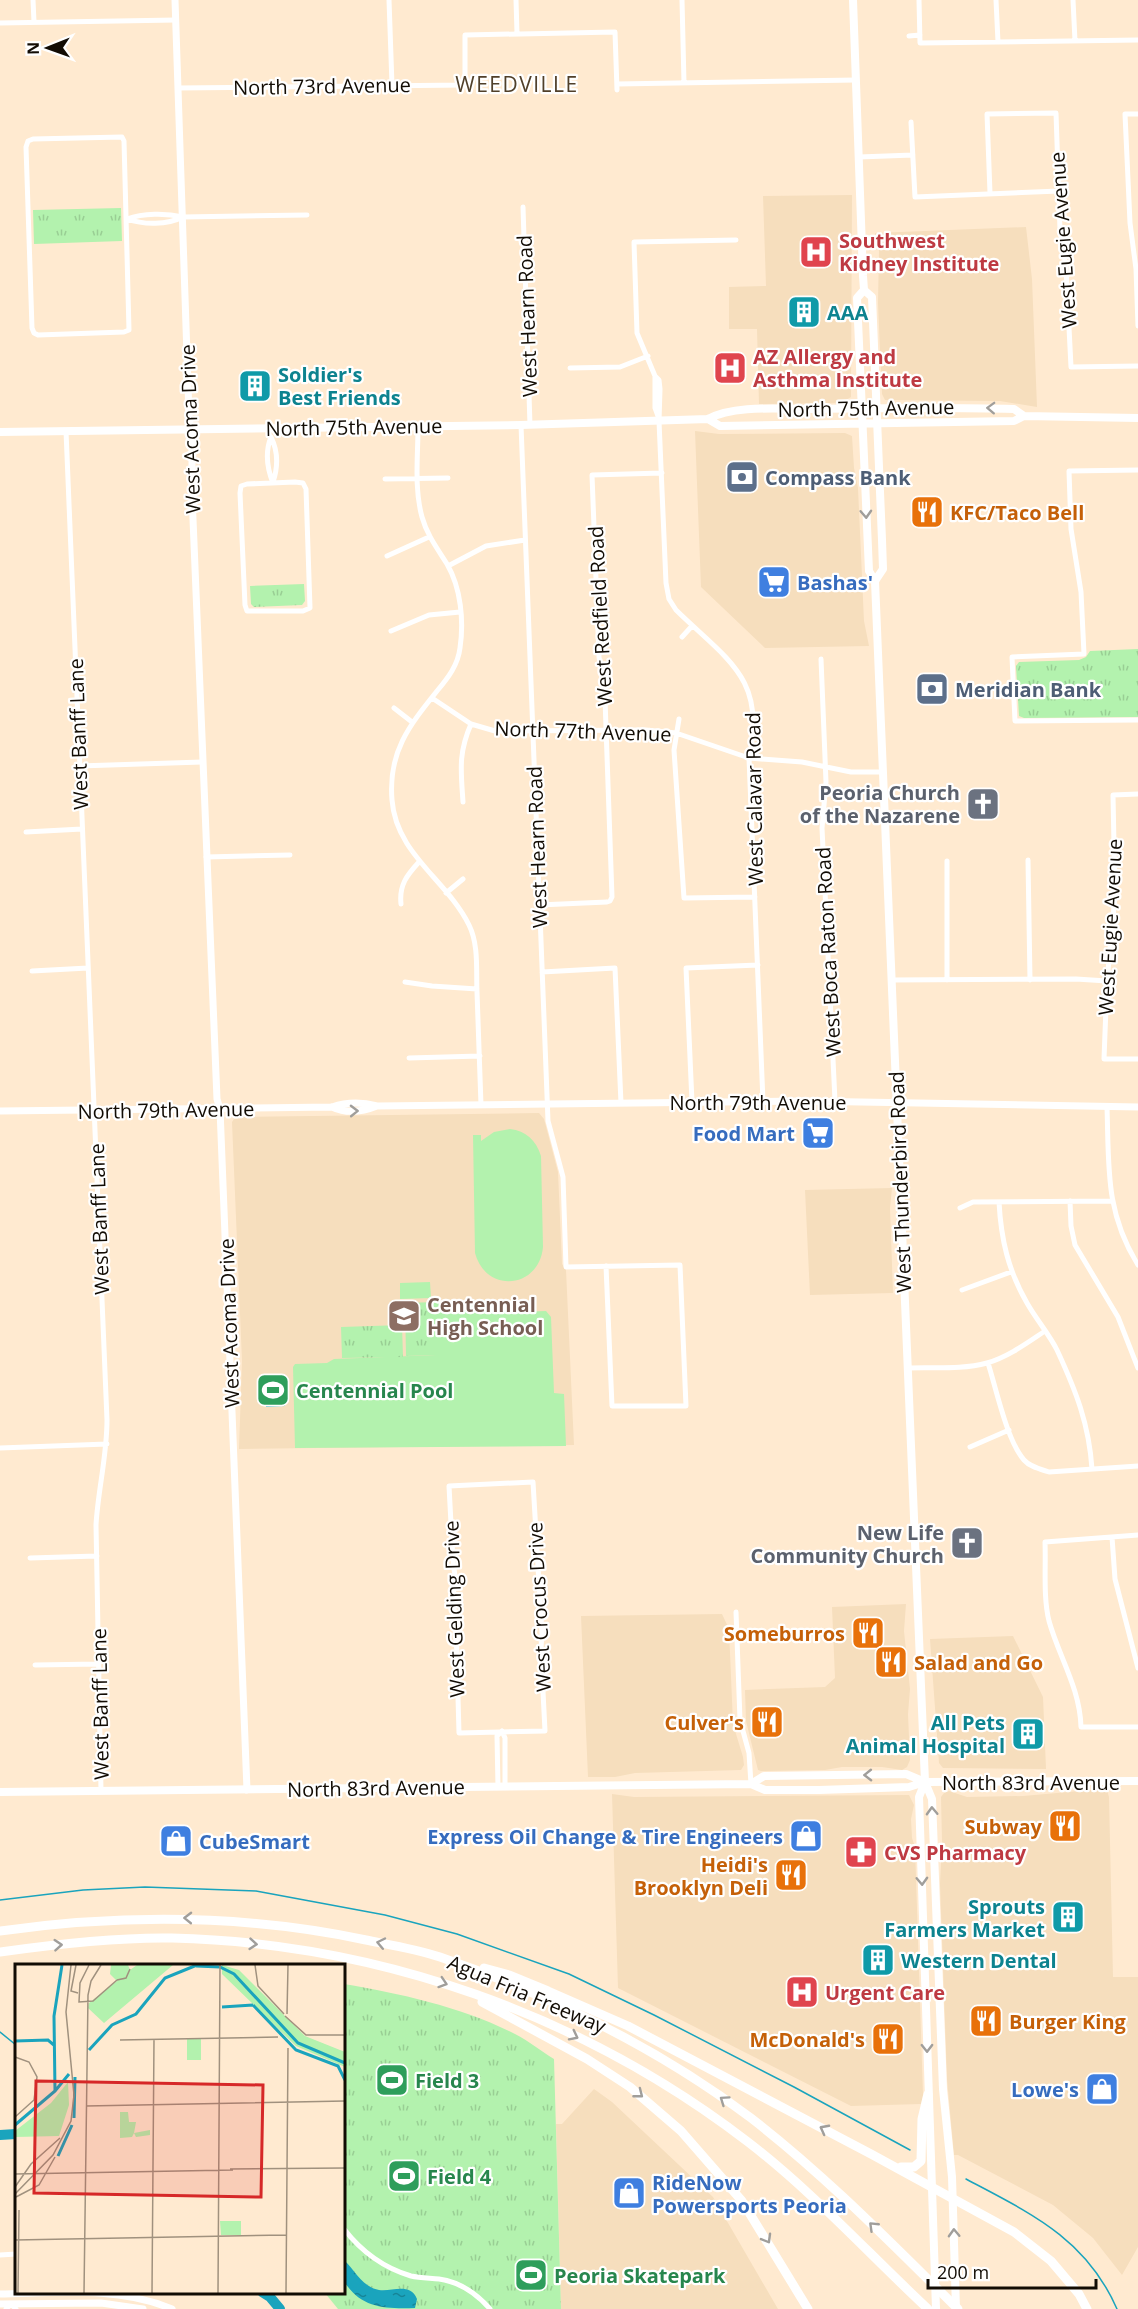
<svg xmlns="http://www.w3.org/2000/svg" width="1138" height="2309" font-family="'Open Sans',sans-serif">
<style>
.built{fill:#f6debd}
.grass{fill:#b3f2ae}
.park{fill:url(#park-tufts)}
.water{fill:url(#water-ripples)}
.lines{fill:none;stroke-linecap:round;stroke-linejoin:round}
.stream{stroke:#1aa4bd;stroke-width:1.5}
.river{stroke:#1aa4bd;stroke-width:10}
.minor{stroke:#fff;stroke-width:5}
.tertiary{stroke:#fff;stroke-width:7}
.secondary{stroke:#fff;stroke-width:8}
.primary{stroke:#fff;stroke-width:8}
.motorway{stroke:#fff;stroke-width:9}
.oneway{stroke:#a09e9b}
.labels{text-anchor:middle;dominant-baseline:central;stroke-width:4.5;stroke-linejoin:round;paint-order:stroke}
.street-label{font-size:20px;fill:#120c04;stroke:#fff}
.health-label{font-size:20px;font-weight:bold;fill:#be3a42;stroke:#fff;text-anchor:start}
.culture-label{font-size:20px;font-weight:bold;fill:#0d838f;stroke:#fff;text-anchor:start}
.service-label{font-size:20px;font-weight:bold;fill:#4e5e75;stroke:#fff;text-anchor:start}
.food-label{font-size:20px;font-weight:bold;fill:#c56008;stroke:#fff;text-anchor:end}
.shop-label{font-size:20px;font-weight:bold;fill:#366cbe;stroke:#fff;text-anchor:start}
.worship-label{font-size:20px;font-weight:bold;fill:#5b616d;stroke:#fff;text-anchor:end}
.education-label{font-size:20px;font-weight:bold;fill:#785e54;stroke:#fff;text-anchor:start}
.leisure-label{font-size:20px;font-weight:bold;fill:#27864d;stroke:#fff;text-anchor:start}
.neighbourhood-label{font-size:21px;letter-spacing:1.5px;fill:#51402a;stroke:#fff}
.inset-river{fill:none;stroke:#1aa4bd;stroke-width:3}
.inset-road{fill:none;stroke:#a0917e;stroke-width:1.5}
.view{fill:#d62828;fill-opacity:0.15;stroke:#d62828;stroke-width:3}
.inset-edge{fill:none;stroke:#120c04;stroke-width:3}
</style>
<defs>
<pattern id="park-tufts" width="24" height="20" patternUnits="userSpaceOnUse" patternTransform="scale(1.5)"><rect width="24" height="20" fill="#b3f2ae"/><path d="M3 7l-1-3M5 7V3M7 7l1-3M15 17l-1-3M17 17v-4M19 17l1-3" fill="none" stroke="#99ce94"/></pattern>
<pattern id="water-ripples" width="26" height="14" patternUnits="userSpaceOnUse" patternTransform="scale(1.5)"><rect width="26" height="14" fill="#1aa4bd"/><path d="M2 4q2-2 4 0t4 0M15 11q2-2 4 0t4 0" fill="none" stroke="#168497"/></pattern>
</defs>
<rect width="100%" height="100%" fill="#ffead0"/>
<path class="built" d="M852,195l-1,202 -10,6 -82,1 -2,-75h-28v-42l37,-1 -3,-90z
M1026,227l6,52 5,128 -37,-6 -115,-1 -3,-6 -4,-91 1,-52 -4,-18z
M695,431l24,3 126,-1 7,3 2,32 4,20 6,133 5,25 -104,2 -64,-61z
M539,1113l5,6 14,53 4,92 4,6 8,175 -335,4 3,-88 -10,-239 2,-3 7,-2z
M892,1188l-2,20 3,85 -83,2 -5,-105z
M906,1604l-2,27 6,58 -2,25 2,46 -3,7 -5,3 -20,-3h-40l-17,3 -64,1 -3,-1 -12,-49 -1,-31 80,-3 10,-9 -3,-71z
M722,1614l7,15 4,95 10,33 1,8 -3,5 -106,3 -20,4h-27l-7,-161z
M1013,1636l30,61 3,72 -103,-1 -4,-5 -9,-124z
M1091,1790h16l2,7 4,180h25v270l-16,28 -29,-37 -40,-33 -95,-50h-4l-7,-76 -7,-195 2,-43 -1,-44 3,-4 5,-2 18,6 56,-1z
M612,1794l22,3 275,-2 5,10 -3,14 1,19 3,9 8,248 -2,9 -70,2 -233,-118z
M594,2089l18,13 101,95 65,112h-217l-5,-185h6z"/>
<path class="grass" d="M510,1129c16,2 26,11 31,27l2,91c-4,42 -57,47 -68,6l-2,-118h8v6l13,-9z
M430,1282l1,16 -31,1v-16z
M436,1302h81v10l29,-1 5,6 3,76 10,1 2,52 -271,2 -2,-81 2,-3 32,-1 7,-4 102,-4z"/>
<path class="park" d="M121,208l1,33 -88,3 -1,-34z
M304,584l1,17 -3,4 -48,2 -3,-3 -1,-18z
M1138,649v68l-114,1 -5,-2 -3,-50 3,-4 60,-2 7,-3 4,-6z
M436,1302v53l-30,1 -1,-53z
M402,1325l1,32 -61,1 -1,-31z
M344,1984c58,10 118,23 171,50 14,7 26,17 39,25l7,250h-223l-13,-16 19,-1z"/>
<path class="water" d="M274,1374l1,18h9l1,14 -19,1v-15h5v-3h-11c1,-9 6,-14 14,-15z
M344,2260c11,10 18,27 35,30 13,2 31,-8 38,9l-2,9c-30,1 -55,0 -71,-27z"/>
<g class="lines">
<path class="stream" d="M0,1900l83,-10 62,-3 111,4 129,24 72,19 112,40 85,41 140,72 116,63
M0,2032l16,13
M966,2179c64,34 120,59 151,130"/>
<path class="river" d="M0,2135l16,-1
M262,2292l8,5 10,12"/>
<path class="minor" d="M33,0l1,22
M389,0l3,85
M516,0l1,33
M682,0l2,83
M919,0l1,43 218,-3
M996,0l2,42
M1073,0l2,41
M0,23l176,-3
M909,36l11,-1
M617,84l239,-4
M178,88l287,-3v-50l150,-3 2,58
M1138,114h-13l5,109 6,46 2,57
M911,122l4,75 144,-6
M122,137l2,4 5,189 -5,2 -86,3 -4,-2 -2,-5 -6,-181 2,-6 5,-2z
M859,157l54,-2
M990,193l-3,-79 69,-1 4,117 6,38 5,99 67,-1
M523,207l7,218
M127,219c16,-6 39,-6 56,-2l124,-2
M127,219c17,6 40,6 56,-2
M736,240l-102,2 3,91 18,43 4,4 1,9 -1,32 7,162 3,16 7,11c51,50 91,68 73,148l14,344
M570,368l50,-1 28,-11
M655,376v32l4,11
M521,425l27,696 15,56 3,90 114,-2 6,141h-74l-6,-140
M418,427c0,29 -4,61 4,90 5,18 15,31 25,47 14,24 17,57 13,84 -2,17 -12,30 -23,43 -28,35 -49,61 -45,109 4,54 55,80 77,125 10,20 7,46 8,67 1,38 3,75 4,113
M66,431l41,989c0,36 -9,70 -11,105l5,266
M271,437c-6,15 -4,31 2,46
M271,437c7,14 7,30 2,45
M1138,470l-69,1 2,58 10,63 3,62 -72,3 3,64 123,-1
M385,479l63,-1
M295,482l8,1 3,6 4,119 -7,3h-56l-2,-6 -5,-112 1,-7 6,-2z
M387,556l42,-19
M448,566l38,-20 39,-6
M391,631l38,-16 31,-3
M682,637l10,-11
M821,659l5,123 -4,46 13,273
M432,698l39,26 24,7 151,-1 30,3 73,25 53,4 49,10h31
M394,708l18,14
M679,719l-5,31 10,148 71,-1
M79,766l123,-4
M1138,794l-25,1 2,101 -8,85 -3,78h34
M463,802c-2,-31 -5,-48 8,-78
M26,832l56,-3
M206,857l84,-2
M1028,860l2,120
M947,861v119
M446,893l17,-14
M401,904c-2,-19 6,-29 18,-42
M539,905l68,-3 3,-1 2,-4 -7,-198 -6,-42 -7,-182 70,-2
M32,971l56,-3
M542,972l73,-4 6,135
M891,980l185,-1 31,2
M405,982l27,4 45,3
M409,1058l71,-2
M692,1102l-6,-134 72,-3
M1107,1107c2,60 -2,105 31,158
M1070,1201l1,25 4,19 43,72 20,51
M999,1202c2,37 9,68 28,101 9,16 22,31 30,47 19,41 32,74 35,119
M960,1208l13,-6 139,-1
M962,1290l49,-18
M988,1363c8,25 19,78 36,97 6,7 16,9 25,12l89,-6
M908,1368c25,-1 54,2 79,-5 21,-6 40,-20 58,-32
M970,1447l39,-17
M0,1448l107,-4
M533,1482l9,152 -2,27 2,11 3,59 -86,2 -3,-108 -3,-27 2,-22 -2,-15 -4,-75z
M1138,1535l-93,7c1,25 -2,55 4,79 10,36 31,67 32,106h57
M1112,1537l3,42 23,89
M30,1558l67,-2
M736,1612l4,108 9,33 2,31
M35,1665l64,-1
M502,1731l3,7v49
M498,1787l-1,-51 5,-5
M344,2229c17,22 40,39 67,47 9,2 19,2 28,3 21,3 38,15 51,30
M0,2255l16,-1
M6,2309l5,-5 5,5"/>
<path class="tertiary" d="M175,0l14,415 3,26v54l25,604 3,10 27,681
M332,1107c15,7 30,5 45,-1
M0,1111l332,-4c15,-5 30,-5 45,-1l426,-5 335,6
M0,2294c57,-1 118,-8 172,15
M0,2304l101,-1 42,6"/>
<path class="secondary" d="M853,0l10,276 1,14 -7,8 12,273 6,10 50,1201 7,17 11,290 9,88 4,132
M864,290l8,7 10,243 1,29 -8,12
M708,419l12,7 294,-5 10,-5 114,2
M0,432l521,-7 187,-6c26,-14 70,-10 99,-10 69,-1 138,-2 207,0l10,7
M925,1782l-6,15 17,512"/>
<path class="primary" d="M751,1784l13,-8 142,-2 19,8
M0,1792l751,-8 14,6h54l90,-3 16,-5 213,-1"/>
<path class="motorway" d="M0,1931c123,-17 244,-17 366,9 25,5 50,9 74,17 44,15 88,33 130,53 64,30 125,66 181,108 75,58 140,125 207,191
M0,1952c56,-8 115,-15 172,-14 207,5 411,77 576,204 65,50 120,111 180,167
M484,1968l25,7 39,16 80,35 243,128 143,78 37,29 28,33 8,15
M482,2002l105,57 43,28 51,44 61,70 66,108
M901,2167h13l7,-6 1,-42 6,-25"/>
</g>
<defs><path id="oneway-chevron" d="M-2-3.5L2.5 0L-2 3.5" fill="none" stroke-width="1.6" stroke-linecap="round" stroke-linejoin="round" transform="scale(1.5)"/></defs>
<g class="oneway">
<use href="#oneway-chevron" transform="translate(991 408) rotate(-178)"/>
<use href="#oneway-chevron" transform="translate(866 514) rotate(87)"/>
<use href="#oneway-chevron" transform="translate(354 1111) rotate(-1)"/>
<use href="#oneway-chevron" transform="translate(868 1775) rotate(179)"/>
<use href="#oneway-chevron" transform="translate(932 1811) rotate(-92)"/>
<use href="#oneway-chevron" transform="translate(922 1881) rotate(88)"/>
<use href="#oneway-chevron" transform="translate(188 1918) rotate(-179)"/>
<use href="#oneway-chevron" transform="translate(381 1943) rotate(-168)"/>
<use href="#oneway-chevron" transform="translate(253 1944) rotate(5)"/>
<use href="#oneway-chevron" transform="translate(58 1945) rotate(-4)"/>
<use href="#oneway-chevron" transform="translate(443 1983) rotate(18)"/>
<use href="#oneway-chevron" transform="translate(574 2036) rotate(27)"/>
<use href="#oneway-chevron" transform="translate(927 2048) rotate(89)"/>
<use href="#oneway-chevron" transform="translate(639 2094) rotate(38)"/>
<use href="#oneway-chevron" transform="translate(724 2100) rotate(-145)"/>
<use href="#oneway-chevron" transform="translate(824 2129) rotate(-152)"/>
<use href="#oneway-chevron" transform="translate(873 2226) rotate(-136)"/>
<use href="#oneway-chevron" transform="translate(954 2233) rotate(-92)"/>
<use href="#oneway-chevron" transform="translate(767 2239) rotate(60)"/>
</g>
<defs>
<g id="hospital-square" transform="scale(1.725)"><rect x="-9" y="-9" width="18" height="18" rx="4" fill="#e0444e" stroke="#fff"/><path d="M-5-5h3v3.5h4V-5h3V5h-3V1.5h-4V5h-3Z" fill="#fff"/></g>
<g id="building-square" transform="scale(1.725)"><rect x="-9" y="-9" width="18" height="18" rx="4" fill="#0f9aa8" stroke="#fff"/><path d="M-4-6H4V6H1V3H-1V6H-4ZM-2.5-4.3h1.7v1.8h-1.7ZM.8-4.3h1.7v1.8H.8ZM-2.5-1h1.7V.8h-1.7ZM.8-1h1.7V.8H.8Z" fill="#fff"/></g>
<g id="bank-square" transform="scale(1.725)"><rect x="-9" y="-9" width="18" height="18" rx="4" fill="#5c6f8a" stroke="#fff"/><path d="M-6-4H6V4H-6ZM0-2.3a2.3 2.3 0 1 0 0 4.6a2.3 2.3 0 1 0 0-4.6Z" fill="#fff"/></g>
<g id="restaurant-square" transform="scale(1.725)"><rect x="-9" y="-9" width="18" height="18" rx="4" fill="#e8710a" stroke="#fff"/><path d="M-5-6h1v4h1v-4h1v4h1v-4h1v5L-1.5 .5V6h-2V.5L-5-1ZM5-6V6H3V1.5H1.5Q1.5-4 5-6Z" fill="#fff"/></g>
<g id="supermarket-square" transform="scale(1.725)"><rect x="-9" y="-9" width="18" height="18" rx="4" fill="#3f7fe0" stroke="#fff"/><path d="M-6-5.5h2.5l.6 2H6L4.5 2H-2.5L-4.4-4H-6ZM-1.5 3.2a1.3 1.3 0 1 0 .1 0ZM3 3.2a1.3 1.3 0 1 0 .1 0Z" fill="#fff"/></g>
<g id="church-square" transform="scale(1.725)"><rect x="-9" y="-9" width="18" height="18" rx="4" fill="#6b7280" stroke="#fff"/><path d="M-1.2-6h2.4v3.5h3.3v2.4h-3.3V6h-2.4V-.1h-3.3v-2.4h3.3Z" fill="#fff"/></g>
<g id="school-square" transform="scale(1.725)"><rect x="-9" y="-9" width="18" height="18" rx="4" fill="#8d6e63" stroke="#fff"/><path d="M0-5L7-2L0 1L-7-2ZM-4 1L0 2.5L4 1V4Q0 6-4 4Z" fill="#fff"/></g>
<g id="stadium-square" transform="scale(1.725)"><rect x="-9" y="-9" width="18" height="18" rx="4" fill="#2e9e5b" stroke="#fff"/><path d="M0-5a6.5 5 0 1 0 0 10a6.5 5 0 1 0 0-10ZM-3.5-1.8h7v3.6h-7Z" fill="#fff"/></g>
<g id="shop-square" transform="scale(1.725)"><rect x="-9" y="-9" width="18" height="18" rx="4" fill="#3f7fe0" stroke="#fff"/><path d="M-5-2.5h2.3a2.7 3.5 0 0 1 5.4 0H5L5.5 6h-11ZM-1.5-2.5h3a1.5 2.3 0 0 0-3 0Z" fill="#fff"/></g>
<g id="pharmacy-square" transform="scale(1.725)"><rect x="-9" y="-9" width="18" height="18" rx="4" fill="#e0444e" stroke="#fff"/><path d="M-2-6h4v4h4v4h-4v4h-4v-4h-4v-4h4Z" fill="#fff"/></g>
</defs>
<g fill-rule="evenodd">
<use href="#hospital-square" x="816" y="252"/>
<use href="#building-square" x="804" y="312"/>
<use href="#hospital-square" x="730" y="368"/>
<use href="#building-square" x="255" y="386"/>
<use href="#bank-square" x="742" y="477"/>
<use href="#restaurant-square" x="927" y="512"/>
<use href="#supermarket-square" x="774" y="582"/>
<use href="#bank-square" x="932" y="689"/>
<use href="#church-square" x="983" y="804"/>
<use href="#supermarket-square" x="818" y="1133"/>
<use href="#school-square" x="404" y="1316"/>
<use href="#stadium-square" x="273" y="1390"/>
<use href="#church-square" x="967" y="1543"/>
<use href="#restaurant-square" x="868" y="1633"/>
<use href="#restaurant-square" x="891" y="1662"/>
<use href="#restaurant-square" x="767" y="1722"/>
<use href="#building-square" x="1028" y="1734"/>
<use href="#restaurant-square" x="1065" y="1826"/>
<use href="#shop-square" x="806" y="1836"/>
<use href="#shop-square" x="176" y="1841"/>
<use href="#pharmacy-square" x="861" y="1852"/>
<use href="#restaurant-square" x="791" y="1875"/>
<use href="#building-square" x="1068" y="1917"/>
<use href="#building-square" x="878" y="1960"/>
<use href="#hospital-square" x="802" y="1992"/>
<use href="#restaurant-square" x="986" y="2021"/>
<use href="#restaurant-square" x="888" y="2039"/>
<use href="#stadium-square" x="392" y="2080"/>
<use href="#shop-square" x="1102" y="2089"/>
<use href="#stadium-square" x="404" y="2176"/>
<use href="#shop-square" x="629" y="2193"/>
<use href="#stadium-square" x="531" y="2275"/>
</g>
<g class="labels">
<g class="street-label">
<text transform="translate(322 86) rotate(-1)">North 73rd Avenue</text>
<text transform="translate(1063 240) rotate(-94)">West Eugie Avenue</text>
<text transform="translate(527 316) rotate(-92)">West Hearn Road</text>
<text transform="translate(866 408) rotate(-1)">North 75th Avenue</text>
<text transform="translate(354 427) rotate(-1)">North 75th Avenue</text>
<text transform="translate(190 429) rotate(-92)">West Acoma Drive</text>
<text transform="translate(600 616) rotate(-93)">West Redfield Road</text>
<text transform="translate(583 731) rotate(2)">North 77th Avenue</text>
<text transform="translate(78 734) rotate(-92)">West Banff Lane</text>
<text transform="translate(754 799) rotate(-91)">West Calavar Road</text>
<text transform="translate(537 847) rotate(-92)">West Hearn Road</text>
<text transform="translate(1110 927) rotate(-87)">West Eugie Avenue</text>
<text transform="translate(828 952) rotate(-93)">West Boca Raton Road</text>
<text x="758" y="1102">North 79th Avenue</text>
<text transform="translate(166 1110) rotate(-1)">North 79th Avenue</text>
<text transform="translate(900 1182) rotate(-92)">West Thunderbird Road</text>
<text transform="translate(99 1219) rotate(-92)">West Banff Lane</text>
<text transform="translate(229 1323) rotate(-92)">West Acoma Drive</text>
<text transform="translate(539 1607) rotate(-93)">West Crocus Drive</text>
<text transform="translate(454 1609) rotate(-92)">West Gelding Drive</text>
<text transform="translate(100 1704) rotate(-91)">West Banff Lane</text>
<text x="1031" y="1782">North 83rd Avenue</text>
<text transform="translate(376 1788) rotate(-1)">North 83rd Avenue</text>
<text transform="translate(527 1994) rotate(23)">Agua Fria Freeway</text>
</g>
<g class="health-label">
<text x="839" y="240">Southwest<tspan x="839" dy="23">Kidney Institute</tspan></text>
<text x="753" y="356">AZ Allergy and<tspan x="753" dy="23">Asthma Institute</tspan></text>
<text x="884" y="1852">CVS Pharmacy</text>
<text x="825" y="1992">Urgent Care</text>
</g>
<g class="culture-label">
<text x="827" y="312">AAA</text>
<text x="278" y="374">Soldier's<tspan x="278" dy="23">Best Friends</tspan></text>
<text x="1005" y="1722" text-anchor="end">All Pets<tspan x="1005" dy="23">Animal Hospital</tspan></text>
<text x="1045" y="1906" text-anchor="end">Sprouts<tspan x="1045" dy="23">Farmers Market</tspan></text>
<text x="901" y="1960">Western Dental</text>
</g>
<g class="service-label">
<text x="765" y="477">Compass Bank</text>
<text x="955" y="689">Meridian Bank</text>
</g>
<g class="food-label">
<text x="950" y="512" text-anchor="start">KFC/Taco Bell</text>
<text x="845" y="1633">Someburros</text>
<text x="914" y="1662" text-anchor="start">Salad and Go</text>
<text x="744" y="1722">Culver's</text>
<text x="1042" y="1826">Subway</text>
<text x="768" y="1864">Heidi's<tspan x="768" dy="23">Brooklyn Deli</tspan></text>
<text x="1009" y="2021" text-anchor="start">Burger King</text>
<text x="865" y="2039">McDonald's</text>
</g>
<g class="shop-label">
<text x="797" y="582">Bashas'</text>
<text x="795" y="1133" text-anchor="end">Food Mart</text>
<text x="783" y="1836" text-anchor="end">Express Oil Change &amp; Tire Engineers</text>
<text x="199" y="1841">CubeSmart</text>
<text x="1079" y="2089" text-anchor="end">Lowe's</text>
<text x="652" y="2182">RideNow<tspan x="652" dy="23">Powersports Peoria</tspan></text>
</g>
<g class="worship-label">
<text x="960" y="792">Peoria Church<tspan x="960" dy="23">of the Nazarene</tspan></text>
<text x="944" y="1532">New Life<tspan x="944" dy="23">Community Church</tspan></text>
</g>
<g class="education-label">
<text x="427" y="1304">Centennial<tspan x="427" dy="23">High School</tspan></text>
</g>
<g class="leisure-label">
<text x="296" y="1390">Centennial Pool</text>
<text x="415" y="2080">Field 3</text>
<text x="427" y="2176">Field 4</text>
<text x="554" y="2275">Peoria Skatepark</text>
</g>
<g class="neighbourhood-label">
<text x="517" y="84">WEEDVILLE</text>
</g>
</g>
<g transform="translate(15 1964)">
<rect width="330" height="330" fill="#ffead0"/>
<path d="M96,1h17l2,5 7,-5h36l-69,58 -16,-15 1,-5 28,-22 -7,-7zM105,148h8l1,10h7l-2,11 16,-3v5l-14,2 -2,-4 -2,4 -12,1z" fill="#b3f2ae"/>
<path d="M207,1l17,5 66,66 40,16v15l-49,-21 -74,-72zM172,75h14v21h-14zM53,118l1,23 -10,31 -44,1v-6l36,-28zM205,257h21v14h-20z" fill="#b3f2ae"/>
<path class="inset-river" d="M181,2l24,1 14,7 64,69 47,20M238,41l43,45 42,16 7,14M207,43l31,-2M0,77l33,-1 7,6M74,86l23,-25 24,-11 29,-36 32,-13M40,127l14,-17M59,154l1,-41M0,161l40,-34 -1,-75 8,-51M43,192l14,-31"/>
<path class="inset-road" d="M61,1l-5,26 7,2M74,1l-9,18 -1,19 14,-1 24,-21M240,1l3,21 26,28M102,16l9,-2 4,-9M272,50l1,-49M270,52l21,19h39M105,76l158,-3M0,93l14,5 8,15 -3,23 -19,17M71,142l259,-5M215,205l115,-1M0,210l218,-4M0,223l16,-23 29,-26M0,230l38,-39 18,-34 3,-26 -8,-83 5,-47M1,233l23,-12 16,-28M0,276l271,-5M3,329l1,-83M69,329l4,-298 3,-14 10,-16M137,329l2,-254M203,329l2,-328M271,329l2,-245"/>
<path class="view" d="M21,117l227,4 -2,112 -227,-4z"/>
<rect width="330" height="330" class="inset-edge"/>
</g>
<g transform="translate(48 48) rotate(269)" stroke="#ffffff" stroke-width="4.5" paint-order="stroke">
<path d="M0-4.5L10 22L0 15L-10 22Z" fill="#120c04"/>
<text y="-9" font-size="16" font-weight="bold" text-anchor="middle" fill="#120c04">N</text>
</g>
<path d="M928 2279v9h168v-9" fill="none" stroke="#120c04" stroke-width="3"/>
<text x="937" y="2279" font-size="18" fill="#120c04" stroke="#ffffff" stroke-width="4.5" paint-order="stroke">200 m</text>
</svg>
